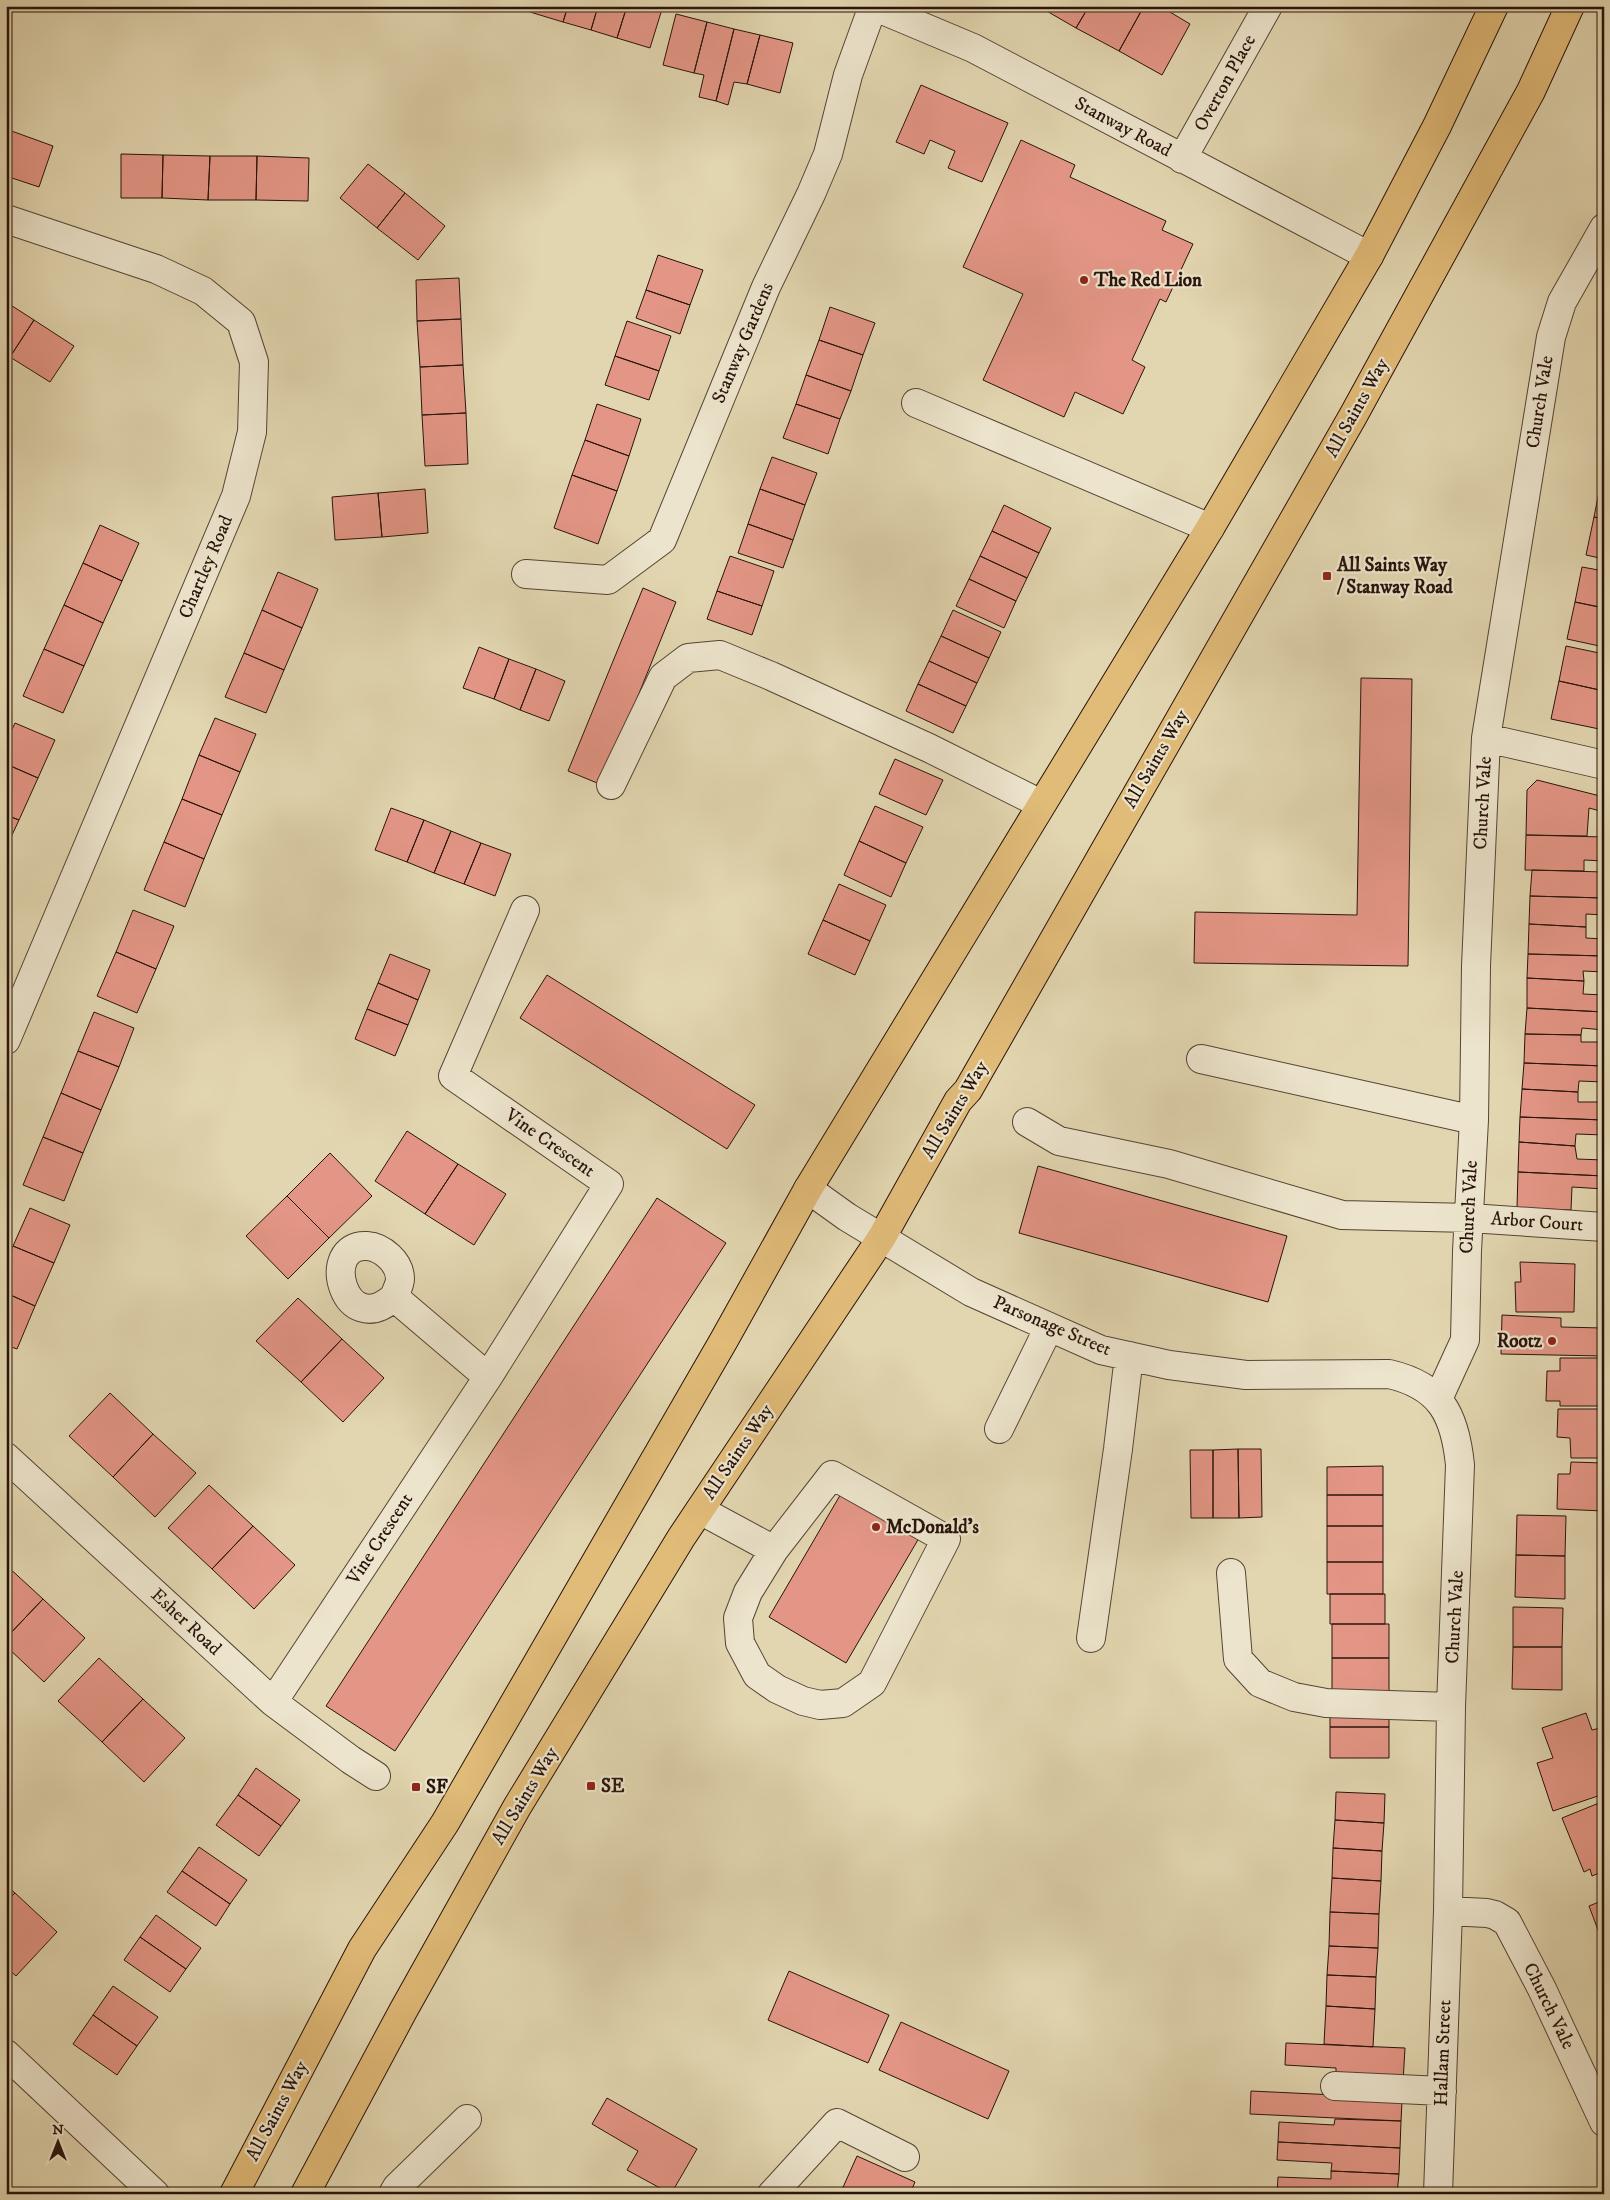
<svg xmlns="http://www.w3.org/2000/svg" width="1610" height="2200" font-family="'IM FELL DW Pica',serif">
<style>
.building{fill:#e49686;stroke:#28130b}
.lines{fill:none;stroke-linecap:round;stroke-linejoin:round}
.minor-casing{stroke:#564434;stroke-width:30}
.highway-casing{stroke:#28130b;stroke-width:30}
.minor{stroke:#ece4cc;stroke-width:28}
.highway{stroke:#e1bb78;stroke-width:28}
.poi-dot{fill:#8f2418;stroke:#ece4cc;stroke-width:2}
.labels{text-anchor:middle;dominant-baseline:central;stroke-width:4.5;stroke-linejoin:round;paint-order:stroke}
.street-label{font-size:19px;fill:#28130b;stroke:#ece4cc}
.poi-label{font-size:19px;font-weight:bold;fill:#28130b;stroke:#ece4cc;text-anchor:start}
</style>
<rect width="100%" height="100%" fill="#e2d6b0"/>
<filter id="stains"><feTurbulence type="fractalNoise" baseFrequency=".004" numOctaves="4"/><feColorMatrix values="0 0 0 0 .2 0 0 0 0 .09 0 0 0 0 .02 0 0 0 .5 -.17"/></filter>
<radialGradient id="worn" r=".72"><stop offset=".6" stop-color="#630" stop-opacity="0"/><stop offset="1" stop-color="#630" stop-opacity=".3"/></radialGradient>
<path class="building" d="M532,6h36l-5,16 -33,-10z
M568,6h30l-7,24 -28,-8z
M598,6h29l-10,32 -26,-8z
M627,6h36l-13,42 -33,-10z
M1038,6h51l-13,22z
M1089,6h55l-25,45 -43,-23z
M1144,6h16l30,18 -28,51 -43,-24z
M676,14l31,8 -13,51 -31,-8z
M707,22l27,7 -18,72 -17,-4 5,-22 -10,-2z
M734,29l26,6 -13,49 -13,-2 -6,23 -12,-4z
M760,35l33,8 -13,50 -33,-9z
M921,85l87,38 -26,59 -34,-14 7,-17 -25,-11 -6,14 -28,-12z
M6,129l47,17 -14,41 -33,-11z
M1021,140l54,25 -5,12 96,44 -4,9 31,14 -27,58 -6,-3 -28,61 13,7 -22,47 -48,-22 -11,25 -81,-37 40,-86 -60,-27z
M121,154l42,1 -1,43h-41z
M163,155l47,1 -2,44 -46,-2z
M210,156h47l-1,44h-48z
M257,156l52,2 -1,43 -52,-1z
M368,164l37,29 -28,35 -37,-30z
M405,193l40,33 -27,34 -41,-32z
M658,255l45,15 -13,35 -44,-15z
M459,278l2,41 -44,2 -1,-41z
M646,290l44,15 -10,29 -44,-16z
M6,302l28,18 -24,37 -4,-3z
M830,307l45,16 -12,32 -44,-15z
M461,319l2,46 -43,2 -3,-46z
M34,320l40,26 -24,36 -40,-25z
M627,321l44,15 -12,35 -44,-15z
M819,340l44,15 -12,36 -45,-16z
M615,356l44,15 -10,29 -44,-15z
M463,365l3,48 -44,2 -2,-48z
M806,375l45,16 -11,28 -44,-15z
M597,404l44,15 -12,37 -44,-16z
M796,404l44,15 -12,35 -45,-16z
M466,413l2,51 -43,2 -3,-51z
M585,440l44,16 -12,35 -45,-16z
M772,457l45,16 -12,32 -45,-16z
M572,475l45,16 -19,53 -44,-16z
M1601,482l3,1v36l-10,-2z
M425,489l3,44 -46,4 -4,-44z
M760,489l45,16 -12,35 -45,-16z
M378,493l4,44 -47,3 -3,-43z
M1004,505l47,23 -12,25 -47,-22z
M1594,517l10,2v40l-18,-4z
M748,524l45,16 -10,28 -45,-15z
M100,525l39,18 -17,38 -39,-18z
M992,531l47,22 -12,25 -47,-22z
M730,556l44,15 -12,35 -45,-15z
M980,556l47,22 -11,23 -47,-22z
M83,563l39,18 -19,42 -39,-18z
M1582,567l22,4v37l-29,-6z
M278,572l40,17 -16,39 -40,-18z
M969,579l47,22 -12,27 -48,-22z
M643,588l33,14 -74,183 -34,-14z
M717,591l45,15 -10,29 -45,-16z
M1575,602l29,6v39l-37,-8z
M64,605l39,18 -19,43 -40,-17z
M262,610l40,18 -18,42 -40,-17z
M953,610l48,22 -12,26 -48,-22z
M941,636l48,22 -12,25 -48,-22z
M1566,646l38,8v37l-45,-10z
M479,647l30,12 -15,40 -31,-11z
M44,649l40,17 -21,47 -40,-17z
M244,653l40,17 -18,43 -41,-16z
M509,659l27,10 -16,41 -26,-11z
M929,661l48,22 -11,23 -48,-22z
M536,669l29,12 -16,40 -29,-11z
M1361,678l51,1 -4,287 -214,-3 1,-51 162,3z
M1559,681l45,10v39l-53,-11z
M918,684l48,22 -13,27 -47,-22z
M215,718l41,16 -16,38 -41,-17z
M15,723l40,17 -17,38 -32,-14v-22z
M199,755l41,17 -18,43 -40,-16z
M895,759l48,21 -17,35 -47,-21z
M6,764l32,14 -19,42 -13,-5z
M1537,780l67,17v15l-15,-4 -2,28 -61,-1 1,-45z
M182,799l40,16 -18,44 -40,-17z
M875,806l48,21 -17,36 -47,-22z
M391,808l33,12 -17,42 -32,-12z
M6,815l13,5 -13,28z
M424,820l27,11 -17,42 -27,-11z
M451,831l30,12 -17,41 -30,-11z
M1526,835l78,2v24l-20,-1v11l-59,-1z
M859,841l47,22 -15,34 -47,-22z
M164,842l40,17 -19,48 -41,-17z
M481,843l30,11 -16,42 -31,-12z
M1532,870l72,2v26l-74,-2z
M839,884l47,21 -16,36 -47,-21z
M1530,896l74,2v17l-18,-1v13l-57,-3z
M133,910l41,16 -18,43 -40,-17z
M823,920l47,21 -15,34 -47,-21z
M1529,924l57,3v11l18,1v17l-76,-2z
M116,952l40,17 -19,44 -40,-17z
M390,954l40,16 -12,30 -40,-17z
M1528,954l76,2v16l-21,-1 1,10 -57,-3z
M547,975l208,130 -28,44 -207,-131z
M1527,978l57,3 -1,13 21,1v17l-77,-4z
M378,983l40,17 -10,25 -41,-16z
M1527,1008l77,4v18l-22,-2 -1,7 -56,-1z
M367,1009l41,16 -13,31 -40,-17z
M94,1012l40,16 -15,39 -41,-16z
M1525,1034l56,1v7h23v24l-80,-3z
M78,1051l41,16 -18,43 -40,-17z
M1524,1063l80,3v16l-25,-1 -1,11 -56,-3z
M1522,1089l56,3v10h26v18l-84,-3z
M61,1093l40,17 -18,43 -40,-16z
M1520,1117l84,3v15l-28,-1 -1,12 -56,-4z
M407,1131l51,33 -33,50 -50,-33z
M43,1137l40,16 -19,48 -41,-16z
M1519,1142l56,4 2,13 27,1v16l-86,-4z
M330,1153l42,43 -43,42 -42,-42z
M458,1164l48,30 -32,51 -49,-31z
M1038,1166l249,70 -19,66 -249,-69z
M1518,1172l86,4v13l-32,-2 -1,23 -54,-2z
M287,1196l42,42 -41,41 -42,-43z
M657,1198l69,45 -331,508 -69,-45z
M30,1208l40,17 -16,38 -41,-17z
M13,1246l41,17 -19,43 -29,-13v-30z
M1520,1262l55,2 -1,48h-58l-1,-30h6z
M6,1293l29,13 -18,43 -11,-4z
M298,1298l44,41 -41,43 -45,-41z
M1502,1315l59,3v9l42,1v28l-102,-2z
M342,1339l42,39 -41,44 -42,-40z
M1560,1358h44v48h-44v-5h-14l1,-30h13z
M110,1393l43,41 -40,43 -44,-41z
M1558,1409h46v49h-33l-1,-20 -13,-1z
M153,1434l43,39 -41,44 -42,-40z
M1238,1449h23l1,68 -23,1z
M1238,1449l1,69h-26v-68z
M1190,1450h23v68h-22z
M1571,1462l33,1v48l-47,-2 1,-35h12z
M1383,1466v29h-56v-28z
M209,1485l44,41 -41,43 -44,-41z
M842,1492l77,46 -73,125 -77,-46z
M1327,1495h56v31h-56z
M1517,1515l49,1 -1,40 -49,-1z
M253,1526l42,39 -41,44 -42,-40z
M1327,1526h56v36h-56z
M1516,1555l49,1v43l-50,-2z
M1327,1562h56v32h-56z
M6,1565l37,34 -37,39z
M1330,1594h55v30h-55z
M43,1599l42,39 -41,44 -38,-36v-8z
M1513,1607l50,1 -1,39h-49z
M1332,1624h57v34h-57z
M1513,1647h49v43l-50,-1z
M99,1658l44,41 -41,43 -44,-41z
M1332,1658h57v33h-57z
M1330,1691h59v36h-59z
M143,1699l42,39 -41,44 -42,-40z
M1586,1713l6,17 8,-2 4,10v56l-51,17 -16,-48 16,-5 -11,-30z
M1330,1727h59v31h-59z
M256,1768l44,32 -19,26 -43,-31z
M1336,1792l49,2 -1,29 -49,-3z
M238,1795l43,31 -22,30 -43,-31z
M1604,1801v70l-12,5 -2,-7 -6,3 -22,-54z
M1335,1820l49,3 -2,28 -49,-3z
M199,1847l48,33 -17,24 -48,-33z
M1333,1848l49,3 -1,30 -49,-3z
M182,1871l48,33 -14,22 -49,-34z
M1332,1878l49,3 -2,33 -49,-2z
M6,1885l9,8 -9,9z
M15,1893l42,39 -41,44 -10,-9v-65z
M1604,1900v37l-3,1 -12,-32z
M1330,1912l49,2 -1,34 -49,-2z
M156,1915l45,33 -15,21 -46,-32z
M140,1937l46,32 -16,23 -46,-32z
M1329,1946l49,2 -2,29 -49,-2z
M789,1971l100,44 -21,48 -100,-43z
M1327,1975l49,2 -1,32 -49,-3z
M113,1986l45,31 -21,29 -44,-31z
M1326,2006l49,3 -2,38 -49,-3z
M93,2015l44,31 -20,29 -44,-31z
M901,2022l108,49 -21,48 -109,-49z
M1286,2043l119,5 -2,34 -67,-4v-10l-51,-3z
M1403,2082l-2,39 -151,-7 1,-23 84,4z
M607,2098l90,51 -26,45 -44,-24 11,-19 -46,-27z
M1335,2119l66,2 -1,27 -122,-6 1,-20 55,3z
M1278,2142l122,6 -1,26 -68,-3 1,-8 -55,-3z
M857,2156l58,26 -5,12h-70z
M1331,2171l68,3 -2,20h-120l1,-17 53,2z"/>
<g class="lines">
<g class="minor-casing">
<path id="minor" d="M873,6l100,42 396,208
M1182,159l86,-153
M6,219l150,50 47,22 38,31 13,40 -2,70 -16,64 -230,544
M916,403l294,125
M526,574l82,6 54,-40 104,-253 45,-93 17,-40 20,-79 25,-69
M1486,738l118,27
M611,785l52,-108 25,-19 32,-3 51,21 158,72 112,56
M1201,1059l273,61
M1027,1122l32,19 110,23 173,51 128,3 134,9
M808,1189l39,28 124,75 130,58 68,15 77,10 143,-1c52,12 66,41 71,91l-9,242 -3,204 -10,283
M394,1297c-50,45 -76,-54 -27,-51 15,1 33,16 33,33 0,5 -4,13 -6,18l94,80
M1438,1399l27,-59 2,-89 7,-131 2,-154 10,-228 65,-401 11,-35 42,-74
M999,1429l50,-102
M6,1457l267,245 78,58 25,16
M700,1510l74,40 58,-75 114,64 -74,144 -29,20 -23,2 -17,-4 -26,-12 -20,-14 -17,-32 -2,-25 10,-26 26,-42
M1231,1573l7,86 22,24 34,14 32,6 125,4
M1091,1638l27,-189 11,-93
M273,1702l215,-325 121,-193 -156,-108 72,-166
M1448,1911l39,2 8,2 12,7 35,67 62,133
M6,2054l149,140
M1335,2086l107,5
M393,2194l4,-7 70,-68
M772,2194l65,-71 68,34"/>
</g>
<g class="highway-casing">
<path id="highway" d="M234,2194l128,-245 83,-126 279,-483 84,-151 402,-661 159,-272 68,-130 57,-120
M305,2194l98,-183 114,-204 164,-269 201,-301 76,-136 10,-11 385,-674 178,-325 39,-85"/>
</g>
<use href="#minor" class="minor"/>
<use href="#highway" class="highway"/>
</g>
<g class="poi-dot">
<circle cx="1084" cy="280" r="5"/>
<rect x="1322" y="571" width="10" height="10" rx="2.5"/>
<circle cx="1552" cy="1341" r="5"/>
<circle cx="876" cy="1527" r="5"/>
<rect x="586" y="1781" width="10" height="10" rx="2.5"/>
<rect x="411" y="1782" width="10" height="10" rx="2.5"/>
</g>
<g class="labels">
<g class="street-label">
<text transform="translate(1225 83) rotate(-61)">Overton Place</text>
<text transform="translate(1123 127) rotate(28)">Stanway Road</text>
<text transform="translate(743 343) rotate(-67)">Stanway Gardens</text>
<text transform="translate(1540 402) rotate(-81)">Church Vale</text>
<text transform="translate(1357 408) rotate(-61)">All Saints Way</text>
<text transform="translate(206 567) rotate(-67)">Chartley Road</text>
<text transform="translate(1156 759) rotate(-60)">All Saints Way</text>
<text transform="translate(1483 803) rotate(-87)">Church Vale</text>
<text transform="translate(955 1110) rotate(-59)">All Saints Way</text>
<text transform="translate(550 1143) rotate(35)">Vine Crescent</text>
<text transform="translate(1469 1207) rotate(-87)">Church Vale</text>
<text transform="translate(1537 1222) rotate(4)">Arbor Court</text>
<text transform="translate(1052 1326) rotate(23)">Parsonage Street</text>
<text transform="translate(738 1452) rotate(-56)">All Saints Way</text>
<text transform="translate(380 1539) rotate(-57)">Vine Crescent</text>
<text transform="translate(1455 1617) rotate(-87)">Church Vale</text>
<text transform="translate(186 1622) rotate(43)">Esher Road</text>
<text transform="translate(525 1796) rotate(-59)">All Saints Way</text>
<text transform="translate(1549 2006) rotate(64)">Church Vale</text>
<text transform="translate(1443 2053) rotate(-88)">Hallam Street</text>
<text transform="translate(277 2111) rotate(-62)">All Saints Way</text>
</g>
<g class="poi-label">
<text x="1094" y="280">The Red Lion</text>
<text x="1337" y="565">All Saints Way<tspan x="1337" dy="22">/ Stanway Road</tspan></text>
<text x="1542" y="1341" text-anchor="end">Rootz</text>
<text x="886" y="1527">McDonald's</text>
<text x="601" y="1786">SE</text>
<text x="426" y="1787">SF</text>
</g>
</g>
<rect width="1610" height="2200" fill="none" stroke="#e2d6b0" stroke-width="25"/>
<rect x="8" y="8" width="1595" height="2185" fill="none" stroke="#28130b" stroke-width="2.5"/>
<rect x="12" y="12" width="1585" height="2175" fill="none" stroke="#28130b"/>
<g transform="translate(58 2142)" stroke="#ece4cc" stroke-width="4" paint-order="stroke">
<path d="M0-4L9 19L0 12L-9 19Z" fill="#28130b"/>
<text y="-8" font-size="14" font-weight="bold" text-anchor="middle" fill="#28130b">N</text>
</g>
<rect width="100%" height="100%" filter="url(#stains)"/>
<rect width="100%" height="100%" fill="url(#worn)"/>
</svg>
